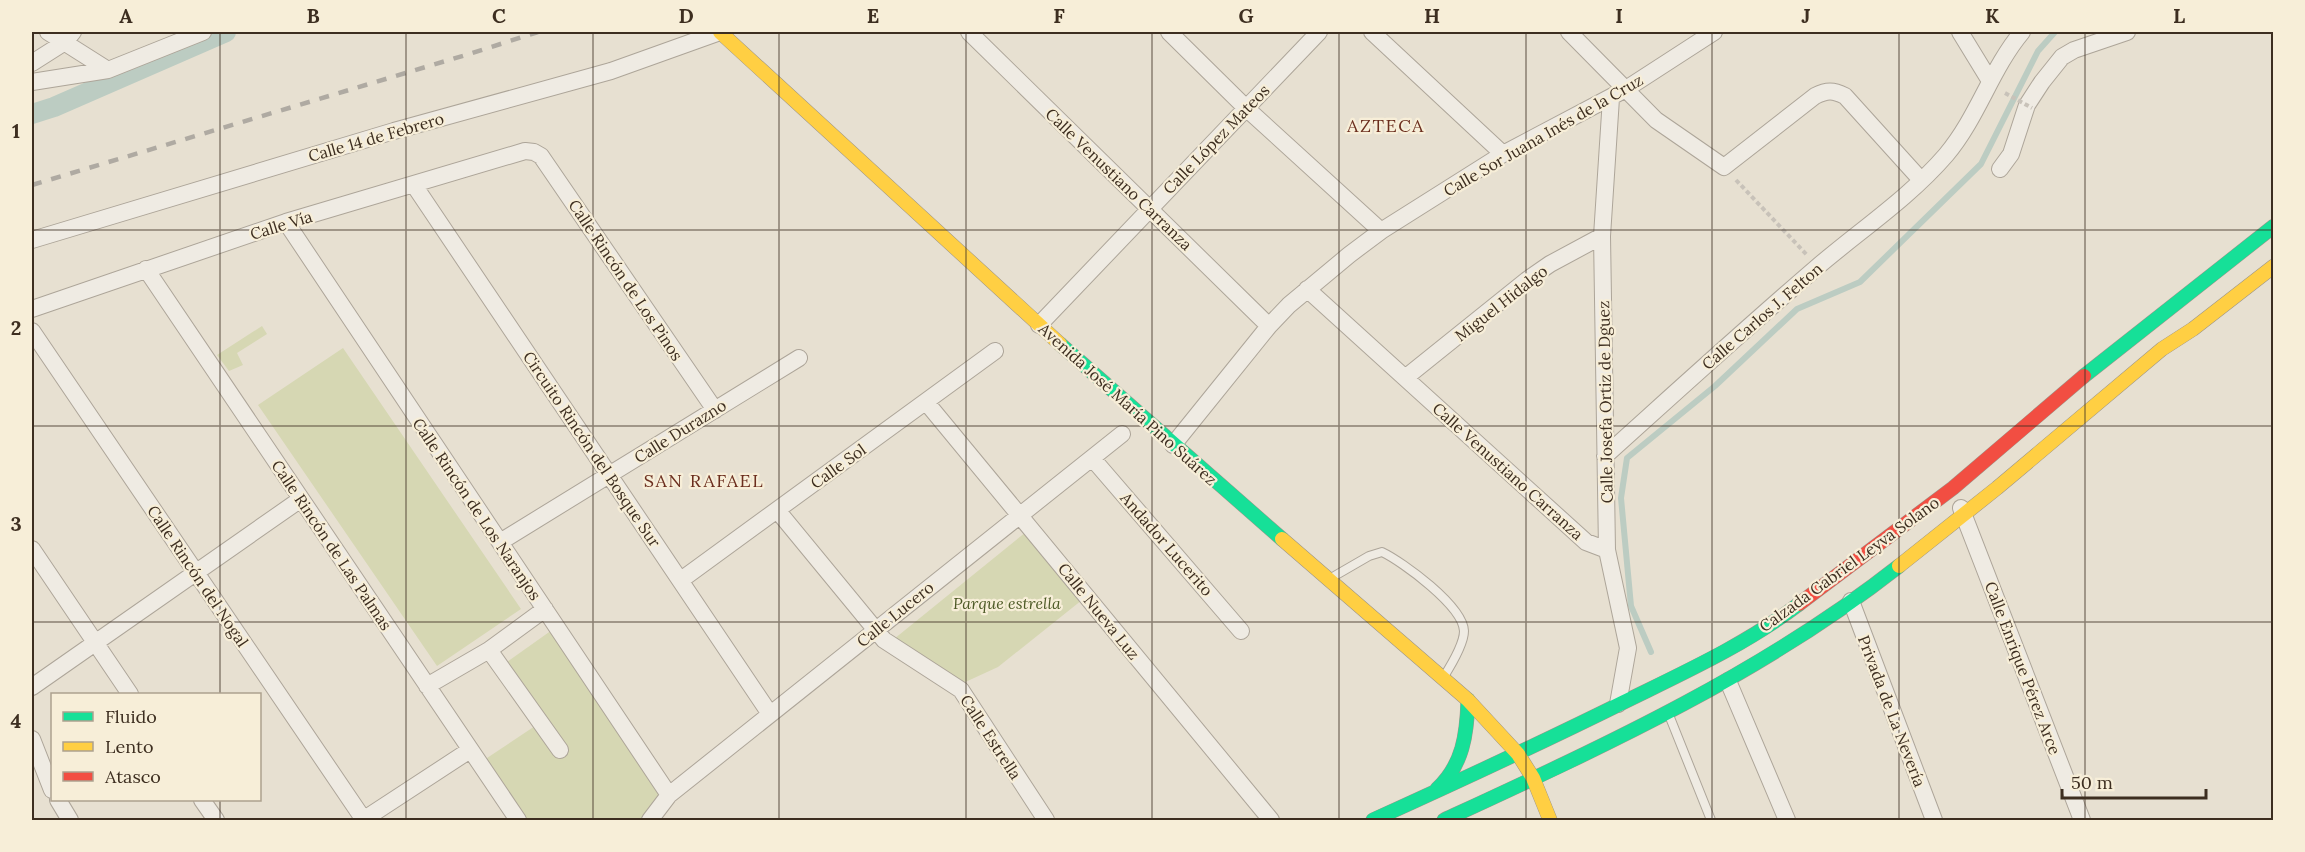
<svg xmlns="http://www.w3.org/2000/svg" width="2305" height="852" font-family="Lora,serif">
<style>
.green{fill:#d6d7b3}
.lines{fill:none;stroke-linecap:round;stroke-linejoin:round}
.stream{stroke:#bcccc2;stroke-width:6}
.canal{stroke:#bcccc2;stroke-width:20}
.lane-casing{stroke:#ada599;stroke-width:10}
.street-casing{stroke:#ada599;stroke-width:18}
.fast-casing{stroke:#9c958a;stroke-width:15}
.slow-casing{stroke:#9c958a;stroke-width:15}
.jam-casing{stroke:#9c958a;stroke-width:15}
.path{stroke:#c8c2b9;stroke-width:4;stroke-dasharray:4.5 3;stroke-linecap:butt}
.lane{stroke:#efebe3;stroke-width:8}
.street{stroke:#efebe3;stroke-width:16}
.fast{stroke:#16e098;stroke-width:14}
.slow{stroke:#ffcf43;stroke-width:14}
.jam{stroke:#f24e42;stroke-width:14}
.rail{stroke:#afaaa2;stroke-width:4.5;stroke-dasharray:10 10;stroke-linecap:butt}
.path-bridge{stroke:#c8c2b9;stroke-width:4;stroke-dasharray:4.5 3;stroke-linecap:butt}
.grid{fill:none;stroke:#3d2e20;stroke-width:1.5;stroke-opacity:0.55}
.labels{text-anchor:middle;dominant-baseline:central;stroke-width:4.5;stroke-linejoin:round;paint-order:stroke}
.street-label{font-size:16px;fill:#3d2e20;stroke:#f7eed8}
.park-label{font-size:16px;font-style:italic;fill:#4d5a26;stroke:#f7eed8}
.neighbourhood-label{font-size:18px;letter-spacing:1.5px;fill:#6b2e1e;stroke:#f7eed8}
.neatline{fill:none;stroke:#3d2e20;stroke-width:2}
.grid-label{font-size:20px;text-anchor:middle;font-weight:bold;fill:#3d2e20}
</style>
<rect width="100%" height="100%" fill="#e7e0d1"/>
<path class="green" d="M262,326l5,8 -30,19 6,12 -14,6 -12,-16z
M343,348l178,261 -84,57 -179,-261z
M1026,532l56,68 -84,67 -37,17 -67,-45z
M552,630l115,174 -8,16h-135l-40,-60 63,-42 -40,-56z"/>
<g class="lines">
<path class="stream" d="M1651,652l-20,-46 -10,-108 6,-40 88,-72 82,-77 63,-27 121,-118 57,-113 17,-19"/>
<path class="canal" d="M32,114l22,-7 172,-75"/>
<g class="lane-casing">
<path id="lane" d="M1331,578l38,-22 13,-4c21,10 81,54 82,79 0,13 -14,36 -21,47
M1669,715l42,105"/>
</g>
<g class="street-casing">
<path id="street" d="M48,32l60,38
M969,32l300,294
M1169,32l77,76 135,123
M1372,32l131,122
M1569,32l87,88 68,47 91,-71c12,-6 18,-6 30,0l76,84
M1960,32l30,49
M32,63l33,-21 8,-10
M32,82l76,-12 95,-38
M1611,98l-9,138 5,314 21,98 -10,56
M2000,169l11,-15 16,-49 15,-23 20,-25 12,-7 53,-18
M414,185l356,529
M286,222l383,573
M32,240l362,-109 217,-60 109,-39
M146,269l372,551
M1307,289l279,253 21,8
M32,309l254,-87 239,-71 9,1 7,4 174,254
M1039,325l280,-293
M32,331l332,489
M1405,378l122,-98 23,-16 52,-28
M926,402l345,418
M1173,445l96,-119 20,-21 60,-50 32,-24 122,-77 123,-65 88,-57
M1605,456c70,-63 140,-127 211,-188 43,-37 93,-70 130,-113 32,-38 45,-86 76,-123
M1092,458l149,173
M1961,508l121,312
M777,510l107,130 77,50 85,130
M500,542l299,-184
M32,549l98,145
M681,580l314,-229
M1851,601l83,219
M489,650l71,100
M1728,681l59,139
M427,686l62,-36 56,-41
M32,687l269,-188
M32,739l20,51
M58,800l12,20
M202,800l14,20
M363,820l107,-70
M650,820l19,-25 453,-361"/>
</g>
<g class="fast-casing">
<path id="fast" d="M1060,344l222,195
M2084,376l190,-150
M1437,789c26,-24 30,-55 31,-89
M1373,820c84,-38 168,-77 251,-118 61,-30 121,-57 175,-98
M1444,820c158,-73 318,-146 455,-254"/>
</g>
<g class="slow-casing">
<path id="slow" d="M720,32l340,312
M1282,539l186,161 50,54 15,24 17,42
M1899,566l98,-78 165,-139 31,-20 81,-63"/>
</g>
<g class="jam-casing">
<path id="jam" d="M1799,604l154,-116 131,-112"/>
</g>
<path class="path" d="M1736,180l71,75"/>
<use href="#lane" class="lane"/>
<use href="#street" class="street"/>
<use href="#fast" class="fast"/>
<use href="#slow" class="slow"/>
<use href="#jam" class="jam"/>
<path class="rail" d="M32,185l437,-131 69,-22"/>
<path class="path-bridge" d="M2005,93l27,15"/>
</g>
<path class="grid" d="M220,32v662M406,32v788M593,32v788M779,32v788M966,32v788M1152,32v788M1339,32v788M1526,32v788M1712,32v788M1899,32v788M2085,32v788M32,230h2242M32,426h2242M32,622h2242M220,800v20"/>
<g class="labels">
<g class="street-label">
<text transform="translate(1543 135) rotate(-30)">Calle Sor Juana Inés de la Cruz</text>
<text transform="translate(376 137) rotate(-16)">Calle 14 de Febrero</text>
<text transform="translate(1216 139) rotate(-46)">Calle López Mateos</text>
<text transform="translate(1119 179) rotate(44)">Calle Venustiano Carranza</text>
<text transform="translate(281 225) rotate(-17)">Calle Vía</text>
<text transform="translate(626 280) rotate(56)">Calle Rincón de Los Pinos</text>
<text transform="translate(1501 303) rotate(-38)">Miguel Hidalgo</text>
<text transform="translate(1762 316) rotate(-41)">Calle Carlos J. Felton</text>
<text transform="translate(1605 402) rotate(-91)">Calle Josefa Ortiz de Dguez</text>
<text transform="translate(1128 404) rotate(42)">Avenida José María Pino Suárez</text>
<text transform="translate(680 431) rotate(-32)">Calle Durazno</text>
<text transform="translate(592 449) rotate(56)">Circuito Rincón del Bosque Sur</text>
<text transform="translate(838 466) rotate(-36)">Calle Sol</text>
<text transform="translate(1508 471) rotate(42)">Calle Venustiano Carranza</text>
<text transform="translate(477 509) rotate(56)">Calle Rincón de Los Naranjos</text>
<text transform="translate(1167 544) rotate(49)">Andador Lucerito</text>
<text transform="translate(332 545) rotate(56)">Calle Rincón de Las Palmas</text>
<text transform="translate(1849 564) rotate(-36)">Calzada Gabriel Leyva Solano</text>
<text transform="translate(198 576) rotate(56)">Calle Rincón del Nogal</text>
<text transform="translate(1099 611) rotate(51)">Calle Nueva Luz</text>
<text transform="translate(895 614) rotate(-39)">Calle Lucero</text>
<text transform="translate(2023 668) rotate(69)">Calle Enrique Pérez Arce</text>
<text transform="translate(1892 711) rotate(69)">Privada de La Nevería</text>
<text transform="translate(991 737) rotate(57)">Calle Estrella</text>
</g>
<g class="park-label">
<text x="1007" y="603">Parque estrella</text>
</g>
<g class="neighbourhood-label">
<text x="1386" y="125">AZTECA</text>
<text x="704" y="480">SAN RAFAEL</text>
</g>
</g>
<rect width="2305" height="852" fill="none" stroke="#f7eed8" stroke-width="66"/>
<rect x="51" y="693" width="210" height="108" fill="#f7eed8" stroke="#ada18e" stroke-width="1.5"/>
<rect x="63" y="712" width="30" height="9" fill="#16e098" stroke="#ada18e" stroke-width="1.5"/>
<text x="105" y="723" font-size="18" fill="#3d2e20">Fluido</text>
<rect x="63" y="742" width="30" height="9" fill="#ffcf43" stroke="#ada18e" stroke-width="1.5"/>
<text x="105" y="753" font-size="18" fill="#3d2e20">Lento</text>
<rect x="63" y="772" width="30" height="9" fill="#f24e42" stroke="#ada18e" stroke-width="1.5"/>
<text x="105" y="783" font-size="18" fill="#3d2e20">Atasco</text>
<path d="M2062 789v9h144v-9" fill="none" stroke="#3d2e20" stroke-width="3"/>
<text x="2071" y="789" font-size="18" fill="#3d2e20" stroke="#f7eed8" stroke-width="4.5" paint-order="stroke">50 m</text>
<rect x="33" y="33" width="2239" height="786" class="neatline"/>
<g class="grid-label">
<text x="126" y="23">A</text>
<text x="313" y="23">B</text>
<text x="499" y="23">C</text>
<text x="686" y="23">D</text>
<text x="873" y="23">E</text>
<text x="1059" y="23">F</text>
<text x="1246" y="23">G</text>
<text x="1432" y="23">H</text>
<text x="1619" y="23">I</text>
<text x="1806" y="23">J</text>
<text x="1992" y="23">K</text>
<text x="2179" y="23">L</text>
<text x="16" y="138">1</text>
<text x="16" y="335">2</text>
<text x="16" y="531">3</text>
<text x="16" y="728">4</text>
</g>
</svg>
